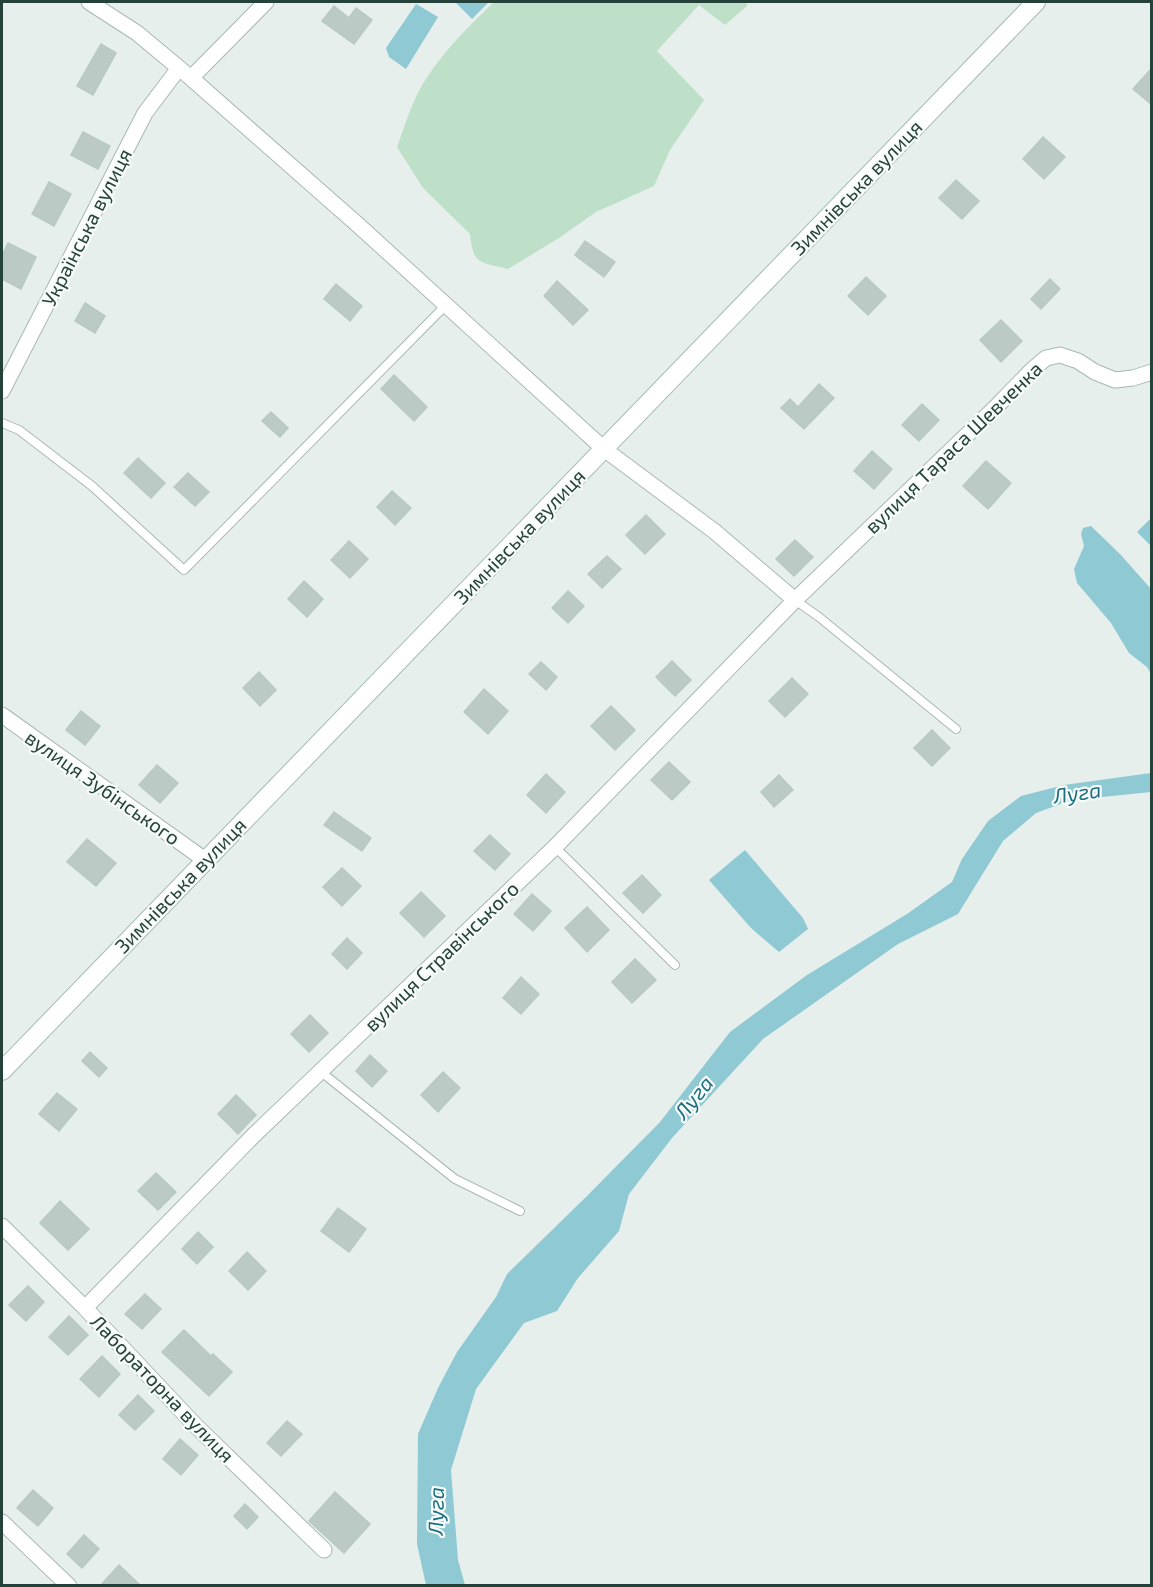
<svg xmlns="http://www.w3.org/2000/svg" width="1153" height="1587" font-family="'Exo 2',sans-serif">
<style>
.green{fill:#bfe0c8}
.water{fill:#8ec9d4}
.building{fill:#bbcac4;stroke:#b8c9c2;stroke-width:1.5}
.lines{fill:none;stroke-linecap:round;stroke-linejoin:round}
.lane-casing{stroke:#a8b8b2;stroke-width:10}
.street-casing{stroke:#a8b8b2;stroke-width:17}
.secondary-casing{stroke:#a4bbb3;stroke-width:20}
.lane{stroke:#fff;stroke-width:8}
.street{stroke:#fff;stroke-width:15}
.secondary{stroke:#fff;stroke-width:18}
.labels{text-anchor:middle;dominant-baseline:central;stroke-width:4.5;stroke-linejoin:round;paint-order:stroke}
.street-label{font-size:20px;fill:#24423a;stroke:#f7fbf9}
.water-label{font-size:21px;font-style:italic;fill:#1c6f80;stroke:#f7fbf9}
</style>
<rect width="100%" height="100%" fill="#e6efeb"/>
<path class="green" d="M494,2h253v4l-22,19 -26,-20 -42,46 47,49 -34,50 -16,36 -58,26 -37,26 -51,31c-28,-7 -35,-4 -38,-35l-47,-46 -26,-41c6,-16 11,-33 18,-48 18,-38 50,-69 79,-97z"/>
<path class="water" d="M455,2h34l-17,17z
M416,4l22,13 -32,52 -17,-12 -3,-9z
M1151,518v28l-14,-14z
M1091,526l29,28 31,35v85l-4,-7 -18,-14 -18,-30 -34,-40 -3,-14 10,-23 -3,-12 2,-6z
M1151,773v19l-79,8 -36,13 -33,28 -45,73 -60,30 -135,95 -91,99 -43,56 -10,37 -41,47 -21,33 -33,12 -48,66 -25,81 7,90 7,25h-39l-9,-41 1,-110 20,-46 19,-36 39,-55 11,-23 80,-78 73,-74 70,-90 77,-57 100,-61 45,-32 10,-23 26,-38 33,-25 43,-11z
M745,850l58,68 5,11 -29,23 -28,-24 -42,-48z"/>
<path class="building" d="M334,6l15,12 7,-10 16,12 -18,24 -32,-23z
M101,44l15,9 -23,42 -16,-9z
M1152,68v37l-19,-16z
M83,132l27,14 -12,23 -27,-14z
M1043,137l22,20 -21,22 -21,-20z
M956,180l23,21 -17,18 -23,-21z
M49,182l22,12 -17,32 -22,-12z
M585,241l30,21 -11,15 -29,-22z
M8,243l28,14 -15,32 -19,-10v-23z
M866,277l20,19 -18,19 -20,-19z
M1050,279l10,10 -19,20 -10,-10z
M557,281l31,29 -15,15 -29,-29z
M336,284l26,22 -12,15 -26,-22z
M85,303l20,13 -10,17 -20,-12z
M1001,320l21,21 -21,21 -21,-22z
M394,375l33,32 -13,14 -33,-32z
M819,384l15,14 -30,31 -23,-21 9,-9 8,8z
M922,404l17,16 -20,21 -17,-16z
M271,412l17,16 -8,9 -18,-16z
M872,451l20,18 -18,20 -20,-18z
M138,458l27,25 -14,15 -27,-25z
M986,461l25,22 -23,26 -25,-23z
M188,473l21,19 -14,14 -21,-19z
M392,491l19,17 -16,17 -18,-18z
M646,515l19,19 -20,20 -19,-19z
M795,540l18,17 -19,19 -18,-17z
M349,541l19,18 -18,19 -19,-18z
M607,556l14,13 -19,19 -14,-14z
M304,581l19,18 -16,18 -19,-18z
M568,591l16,15 -16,17 -16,-15z
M672,661l19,19 -16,16 -19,-19z
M541,662l16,15 -11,13 -17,-16z
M259,672l17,18 -16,16 -17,-18z
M792,678l16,16 -23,23 -16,-16z
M484,689l24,22 -20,23 -24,-22z
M611,706l24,24 -20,20 -24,-24z
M81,711l19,15 -15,19 -19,-15z
M932,730l18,18 -18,18 -18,-18z
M669,762l21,20 -18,18 -21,-20z
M157,765l21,18 -18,20 -21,-18z
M546,774l19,18 -19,21 -19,-18z
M779,775l14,15 -19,17 -13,-15z
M334,812l37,26 -9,13 -38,-26z
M490,835l20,19 -15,16 -21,-19z
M87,839l29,24 -20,23 -29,-24z
M342,868l19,18 -19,20 -19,-19z
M642,875l19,20 -18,18 -20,-20z
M421,892l24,24 -21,21 -24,-24z
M532,894l19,17 -18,20 -19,-17z
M587,907l22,23 -22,22 -22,-24z
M347,938l15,15 -15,16 -15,-15z
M635,959l21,21 -24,23 -20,-21z
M521,977l18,17 -18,20 -18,-16z
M310,1015l18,18 -19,19 -18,-18z
M90,1052l17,16 -8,9 -17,-16z
M370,1055l17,16 -15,16 -16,-16z
M443,1072l17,16 -22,24 -17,-17z
M57,1093l20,16 -18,22 -20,-17z
M236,1095l20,20 -18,19 -20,-20z
M156,1173l20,19 -18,18 -20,-19z
M60,1201l29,28 -21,21 -28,-27z
M338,1208l28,21 -17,23 -28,-21z
M198,1232l15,15 -16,17 -15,-15z
M247,1252l19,19 -18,19 -19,-19z
M28,1286l16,16 -18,19 -17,-16z
M145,1294l16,15 -19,20 -17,-15z
M69,1316l19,19 -20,20 -19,-18z
M184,1330l27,26 2,-2 19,18 -23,24 -47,-44z
M102,1356l18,18 -21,23 -19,-18z
M138,1395l16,16 -19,19 -16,-15z
M287,1421l15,13 -21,22 -14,-13z
M180,1439l18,16 -17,20 -18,-16z
M33,1490l20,18 -15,18 -21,-18z
M335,1492l35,32 -26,29 -35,-32z
M245,1504l13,13 -11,12 -13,-13z
M84,1535l15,14 -17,19 -15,-14z
M119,1565l22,21h-41z"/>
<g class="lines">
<g class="lane-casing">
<path id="lane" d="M2,423l17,7 73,56 92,84 262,-265
M795,600l24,17 137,112
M555,847l120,118
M320,1071l135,108 65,32"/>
</g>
<g class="street-casing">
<path id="street" d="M89,2l48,31 54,45 166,146 247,225 110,82 81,69
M191,78l75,-76
M2,391l143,-278 34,-45
M2,715l203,145
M2,1226l83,82 110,117 129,125
M85,1308l169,-173 301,-288 240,-247 199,-191 38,-39 14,-12 14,-3 18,6 17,11 20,8 18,-2 19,-6
M2,1522l67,64"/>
</g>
<g class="secondary-casing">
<path id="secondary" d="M2,1071l1034,-1069"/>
</g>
<use href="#lane" class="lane"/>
<use href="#street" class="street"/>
<use href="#secondary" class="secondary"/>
</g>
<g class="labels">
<g class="street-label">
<text transform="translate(856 187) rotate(-46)">Зимнівська вулиця</text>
<text transform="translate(86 227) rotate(-63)">Українська вулиця</text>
<text transform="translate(953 447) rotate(-44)">вулиця Тараса Шевченка</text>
<text transform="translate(519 536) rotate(-46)">Зимнівська вулиця</text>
<text transform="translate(103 787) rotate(35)">вулиця Зубінського</text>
<text transform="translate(180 885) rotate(-46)">Зимнівська вулиця</text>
<text transform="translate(441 956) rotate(-44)">вулиця Стравінського</text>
<text transform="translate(163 1388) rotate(46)">Лабораторна вулиця</text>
</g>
<g class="water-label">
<text transform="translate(1077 792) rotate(-8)">Луга</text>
<text transform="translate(693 1097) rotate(-51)">Луга</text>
<text transform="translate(435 1511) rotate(-89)">Луга</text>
</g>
</g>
<rect width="1153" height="1587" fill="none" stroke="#24423a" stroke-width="6"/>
</svg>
